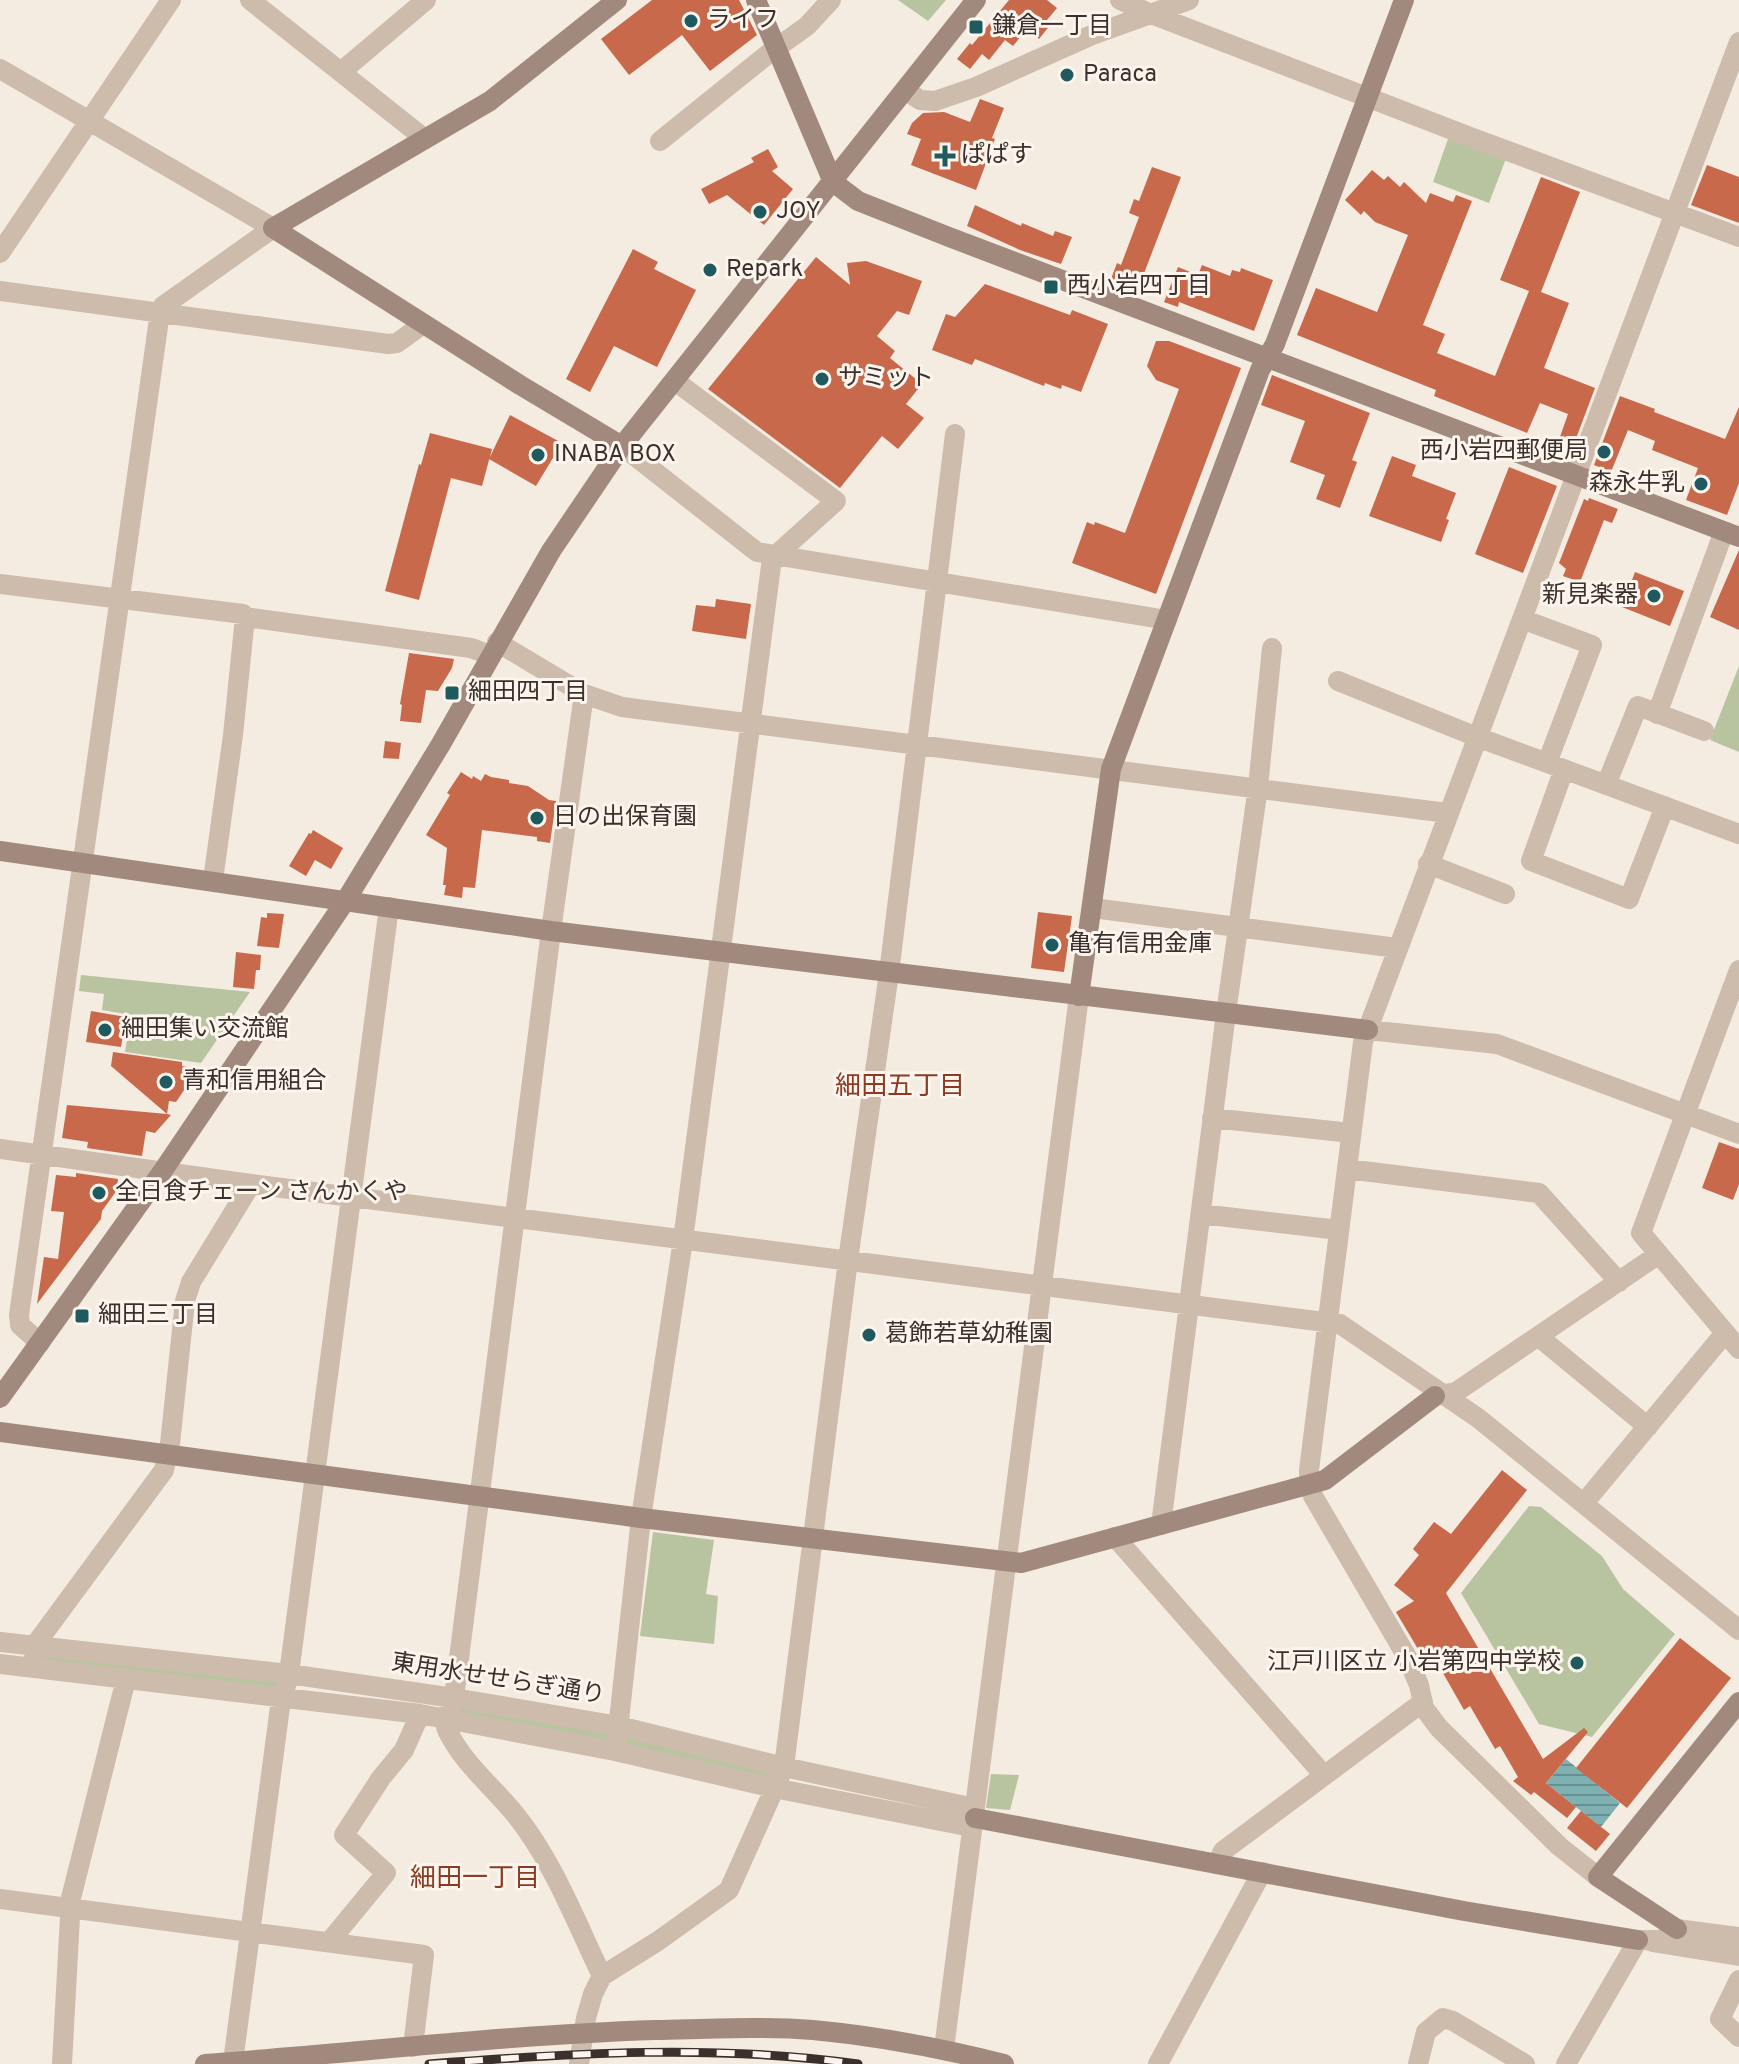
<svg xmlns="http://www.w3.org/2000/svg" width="1739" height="2064" font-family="Overpass,'Noto Sans JP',sans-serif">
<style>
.park{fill:#b8c4a0}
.water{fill:url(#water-rules)}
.building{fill:#c8694b}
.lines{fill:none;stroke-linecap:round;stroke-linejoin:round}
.street{stroke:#cdbbac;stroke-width:20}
.secondary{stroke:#a18a7d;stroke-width:20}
.rail-casing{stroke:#3b302b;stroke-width:9}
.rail{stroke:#fbf5ee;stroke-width:6;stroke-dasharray:18;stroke-linecap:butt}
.poi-dot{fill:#1f5a5e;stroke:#fbf5ee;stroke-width:3}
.labels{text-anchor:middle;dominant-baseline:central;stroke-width:6;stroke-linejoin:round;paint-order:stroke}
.poi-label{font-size:24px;fill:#3b302b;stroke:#fbf5ee;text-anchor:start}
.street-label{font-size:24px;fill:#3b302b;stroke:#fbf5ee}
.neighbourhood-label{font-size:26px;fill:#8c3b22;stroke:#fbf5ee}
</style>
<defs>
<pattern id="water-rules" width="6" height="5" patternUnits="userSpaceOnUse" patternTransform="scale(2)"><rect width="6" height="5" fill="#7fb0b2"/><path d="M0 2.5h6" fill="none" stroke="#699091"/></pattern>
</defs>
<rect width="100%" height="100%" fill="#f4ebe1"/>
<path class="park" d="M898,0h48l-18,21z
M1449,136l58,20 -18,47 -56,-21z
M1739,666v86l-29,-12z
M81,975l169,17 -49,71 -76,-11 6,-37 -29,-5 2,-16 -25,-3z
M1529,1506l12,1 61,49 21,33 52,45 -83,103 -53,-13 -78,-131z
M653,1532l61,8 -8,54 12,2 -4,48 -74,-8z
M37,1648l250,27 -5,21 -248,-30z
M455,1700l162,28 -3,18 -167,-30z
M620,1729l162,39 -9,15 -156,-36z
M991,1774l28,1 -9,35 -24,-2z"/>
<path class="water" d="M1566,1759l54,44 -19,24 -55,-44z"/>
<path class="building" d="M652,0h87l18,35 -47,36 -28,-36 -53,40 -28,-36z
M1009,0h38l10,8 -10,12 4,4 -12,15 -12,-10 -14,17 -8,-6 -16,20 -7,-6 -12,15 -13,-10 13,-16 2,2z
M980,99l24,9 -12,30 3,1 -19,51 -65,-25 10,-26 -14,-5 5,-11 11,-10 21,-1 26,10z
M768,149l10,18 -6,4 21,18 -29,36 -37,-30 -18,9 -8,-15 53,-27 -3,-4z
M1707,165l32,12v46l-48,-18z
M1152,167l29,10 -43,112 -27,-10 6,-16 4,2 18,-48 -10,-4 5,-14 5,2z
M1372,170l12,10 4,-4 12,11 4,-5 22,21 4,-10 23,9 3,-7 16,6 -49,124 22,9 -8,19 58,23 34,-85 -29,-11 41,-103 39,15 -39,100 28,11 -25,65 51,20 -26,69 -14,-6 13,-37 -28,-11 -13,30 -93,-37 2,-6 -139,-55 19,-47 61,24 31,-77 -33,-13 -11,-11 -3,4 -16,-15z
M975,205l46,21 1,-3 31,13 2,-5 17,6 -11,27 -41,-14 -53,-24z
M633,249l25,13 -4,7 42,21 -39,77 -43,-21 -24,46 -24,-13z
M816,257l34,28 -3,-22 19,-2 56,20 -13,34 -12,-4 -20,25 18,15 -5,7 32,26 -16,20 18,14 -26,31 -16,-13 -42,52 -132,-99z
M1202,265l28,11 2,-6 8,2 1,-4 32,12 -19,51 -75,-29 -1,5 -14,-5 14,-35 20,8z
M985,284l85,31 2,-5 36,14 -27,68 -19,-7 -1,4 -16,-6 -1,3 -69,-27 -3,6 -40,-15 14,-36 9,3z
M1156,341h13l72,27 -85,226 -84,-31 15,-41 7,3 1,-3 30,11 54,-144 -23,-9 -9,-14z
M1272,375l98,38 -18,47 5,2 -17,46 -24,-9 9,-24 -35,-13 15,-41 -44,-16z
M1620,396l35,13 -1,3 71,27 14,-32v76l-12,32 -41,-15 12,-32 -46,-18 3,-9 -27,-11 -17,42 -17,-7z
M510,415l52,28 -26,43 -47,-27z
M430,433l62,16 -10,37 -31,-8 -32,122 -34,-9 34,-127 2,1z
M1392,456l24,9 -4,11 44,17 -10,26 3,1 -8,22 -72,-26z
M1509,467l48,19 -34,87 -48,-19z
M1589,498l29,11 -6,14 -8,-3 -24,62 -17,-6 3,-7 -7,-6 25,-64 4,2z
M1739,550v80l-29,-13z
M1635,572l49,19 -14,35 -48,-19z
M716,599l35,5 -5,35 -54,-8 4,-26 19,2z
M409,653l45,6 -2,9 -14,23 -12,-1 -5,33 -21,-2 2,-16 -2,-1z
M385,741l16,2 -2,16 -16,-1z
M461,772l11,7 1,-3 8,5 4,-7 6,3 18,3v3l19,3 21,14 7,1 -6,42 -13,-2v-4l-55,-7 -7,58 -12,-1 -1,11 -18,-3 2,-10h-3l4,-37 -21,-13 24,-40 -3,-2z
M313,830l30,18 -12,21 -16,-9 -9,16 -17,-10 20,-33 2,1z
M1038,912l34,4 -8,56 -33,-4z
M267,913l17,1 -5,34 -22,-2 4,-29 6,1z
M236,952l25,3 -1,15h-4l-2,19 -21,-2z
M91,1011l35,6 -5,30 -35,-5z
M113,1052l69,10v4l17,2 -23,34 -7,-1 -2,13 4,1 -16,18 -9,-2 -4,25 -55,-8 1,-6 -26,-4 5,-33 100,9 -56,-48z
M1719,1142l20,7v35l-6,16 -31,-12z
M76,1173l42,6 -1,11 -15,21 -1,8 -64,85 7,-47 14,2 6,-47 -13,-1 5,-36 20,2z
M1502,1470l25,20 -81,103 97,166 41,-31 4,4 -42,51 30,24 -9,11 -33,-26 -3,3 -18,-14 5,-4 -18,-31 -5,3 -25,-43 -6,4 -25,-44 -8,5 -35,-59 18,-11 -20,-16 25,-30 -6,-6 21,-27 17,12z
M1680,1638l51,40 -104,130 -51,-40z
M1581,1811l29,23 -14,17 -29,-23z"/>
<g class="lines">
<path class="street" d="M250,0l175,139
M1120,0l31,14 322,124 266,99
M0,69l273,159 -110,78 -3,6 -141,1003 1,10 20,18
M342,71l84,-71
M905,90l15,10 15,1 41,-14 116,-52 97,-35
M660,141l108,-87 39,-28 24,-26
M0,253l171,-253
M0,291l388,53 9,-1 26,-19
M622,446l135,106 410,68
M0,584l243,30 2,3 226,31 19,7
M1522,619l70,26 -45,118
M497,642l87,52 38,13 825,106
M1338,681l139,56 262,97
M584,694l-33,237 -97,767c-5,11 -12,23 -6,34 16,32 45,55 67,82 38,47 61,108 87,162
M1657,714l63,-172 6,-10
M1564,769l-33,92 98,38 36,-93
M1606,785l32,-79 66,25
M1428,864l77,30
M213,880l20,-145 12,-118
M1093,908l304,40
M1739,970l-98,263 98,116
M1368,1030l129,14 242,90
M1212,1118l139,15
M0,1149l251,35 1089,140 138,94 261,212
M1347,1169l192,24 80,89
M1201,1214l138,16
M1539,1337l109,90
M1439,1395l17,-3 203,-138
M1584,1503l141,-170
M1161,1525l65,-512 32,-226 14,-139
M1115,1537l208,237
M0,1642l289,32 165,24 165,28 165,41 181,39 10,12 -14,7 -187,-37 -159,-37 -195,-37 -420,-50
M34,1654l1,-9 129,-175 6,-26 15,-143 6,-19 60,-98
M617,1739l24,-221 42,-278 88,-674 4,-10 61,-55 -161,-120
M1217,1864l6,-13 200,-149
M1598,1877l-39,-31 -120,-118 -15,-20 -5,-23 -12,-28 -94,-161 -4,-12v-14l54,-428 376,-1000
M0,1899l424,56 -11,92
M1638,1940h23l16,-11 62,8
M330,1941l56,-68 -42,-38 37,-57 23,-28 16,-36
M1652,1942l87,14
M1739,1980l-19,39 19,18
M944,2049l135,-1053
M233,2062l47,-355 9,-33 100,-767
M62,2064l9,-166 55,-219
M579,2064l7,-46 7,-24 9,-18 56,-35 71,-51 55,-123 64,-507 41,-287 66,-539
M1158,2064l104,-192
M1418,2064l8,-32 17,-14 10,3 72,43
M1566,2064l72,-124"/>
<path class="secondary" d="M617,0l-127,101 -217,127 247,157 102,61
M756,0l77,182 25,19 91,36 790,300
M0,851l551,80 817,99
M1079,996l32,-227 149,-399 15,-26 129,-344
M0,1398l162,-226 184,-272 95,-156 110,-193 71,-105 354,-446
M0,1432l641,86 380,45 304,-83 110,-84
M975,1818l489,93 174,29
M1677,1929l-79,-52 141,-175
M205,2064c150,-11 299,-29 450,-34 52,-1 105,-4 158,0 64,6 128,18 191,34"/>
<g class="rail-casing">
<path id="rail" d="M429,2064c144,-11 286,-20 429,0"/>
</g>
<use href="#rail" class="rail"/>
</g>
<g class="poi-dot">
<circle cx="691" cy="21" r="8"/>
<rect x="968" y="19" width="16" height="16" rx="4"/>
<circle cx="1067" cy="75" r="8"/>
<path d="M941 144h8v8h8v8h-8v8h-8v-8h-8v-8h8z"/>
<circle cx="760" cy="212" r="8"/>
<circle cx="710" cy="270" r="8"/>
<rect x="1043" y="279" width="16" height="16" rx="4"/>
<circle cx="822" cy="379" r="8"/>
<circle cx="1604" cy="452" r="8"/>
<circle cx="538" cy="455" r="8"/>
<circle cx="1701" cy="484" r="8"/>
<circle cx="1654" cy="596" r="8"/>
<rect x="444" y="685" width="16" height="16" rx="4"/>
<circle cx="537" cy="818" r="8"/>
<circle cx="1052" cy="945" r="8"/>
<circle cx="105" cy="1030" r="8"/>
<circle cx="166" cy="1082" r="8"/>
<circle cx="99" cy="1193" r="8"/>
<rect x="74" y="1308" width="16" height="16" rx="4"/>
<circle cx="869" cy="1335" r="8"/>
<circle cx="1577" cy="1663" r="8"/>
</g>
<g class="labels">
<g class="poi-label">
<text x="707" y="21">ライフ</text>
<text x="992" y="27">鎌倉一丁目</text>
<text x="1083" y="75">Paraca</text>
<text x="961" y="156">ぱぱす</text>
<text x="776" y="212">JOY</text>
<text x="726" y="270">Repark</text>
<text x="1067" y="287">西小岩四丁目</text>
<text x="838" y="379">サミット</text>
<text x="1588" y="452" text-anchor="end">西小岩四郵便局</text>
<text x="554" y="455">INABA BOX</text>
<text x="1685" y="484" text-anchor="end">森永牛乳</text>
<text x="1638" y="596" text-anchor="end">新見楽器</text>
<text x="468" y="693">細田四丁目</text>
<text x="553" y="818">日の出保育園</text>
<text x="1068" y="945">亀有信用金庫</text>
<text x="121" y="1030">細田集い交流館</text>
<text x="182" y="1082">青和信用組合</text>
<text x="115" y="1193">全日食チェーン さんかくや</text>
<text x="98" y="1316">細田三丁目</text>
<text x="885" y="1335">葛飾若草幼稚園</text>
<text x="1561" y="1663" text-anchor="end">江戸川区立 小岩第四中学校</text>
</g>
<g class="street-label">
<text transform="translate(498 1680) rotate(9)">東用水せせらぎ通り</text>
</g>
<g class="neighbourhood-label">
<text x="900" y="1087">細田五丁目</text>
<text x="475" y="1879">細田一丁目</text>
</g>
</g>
</svg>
